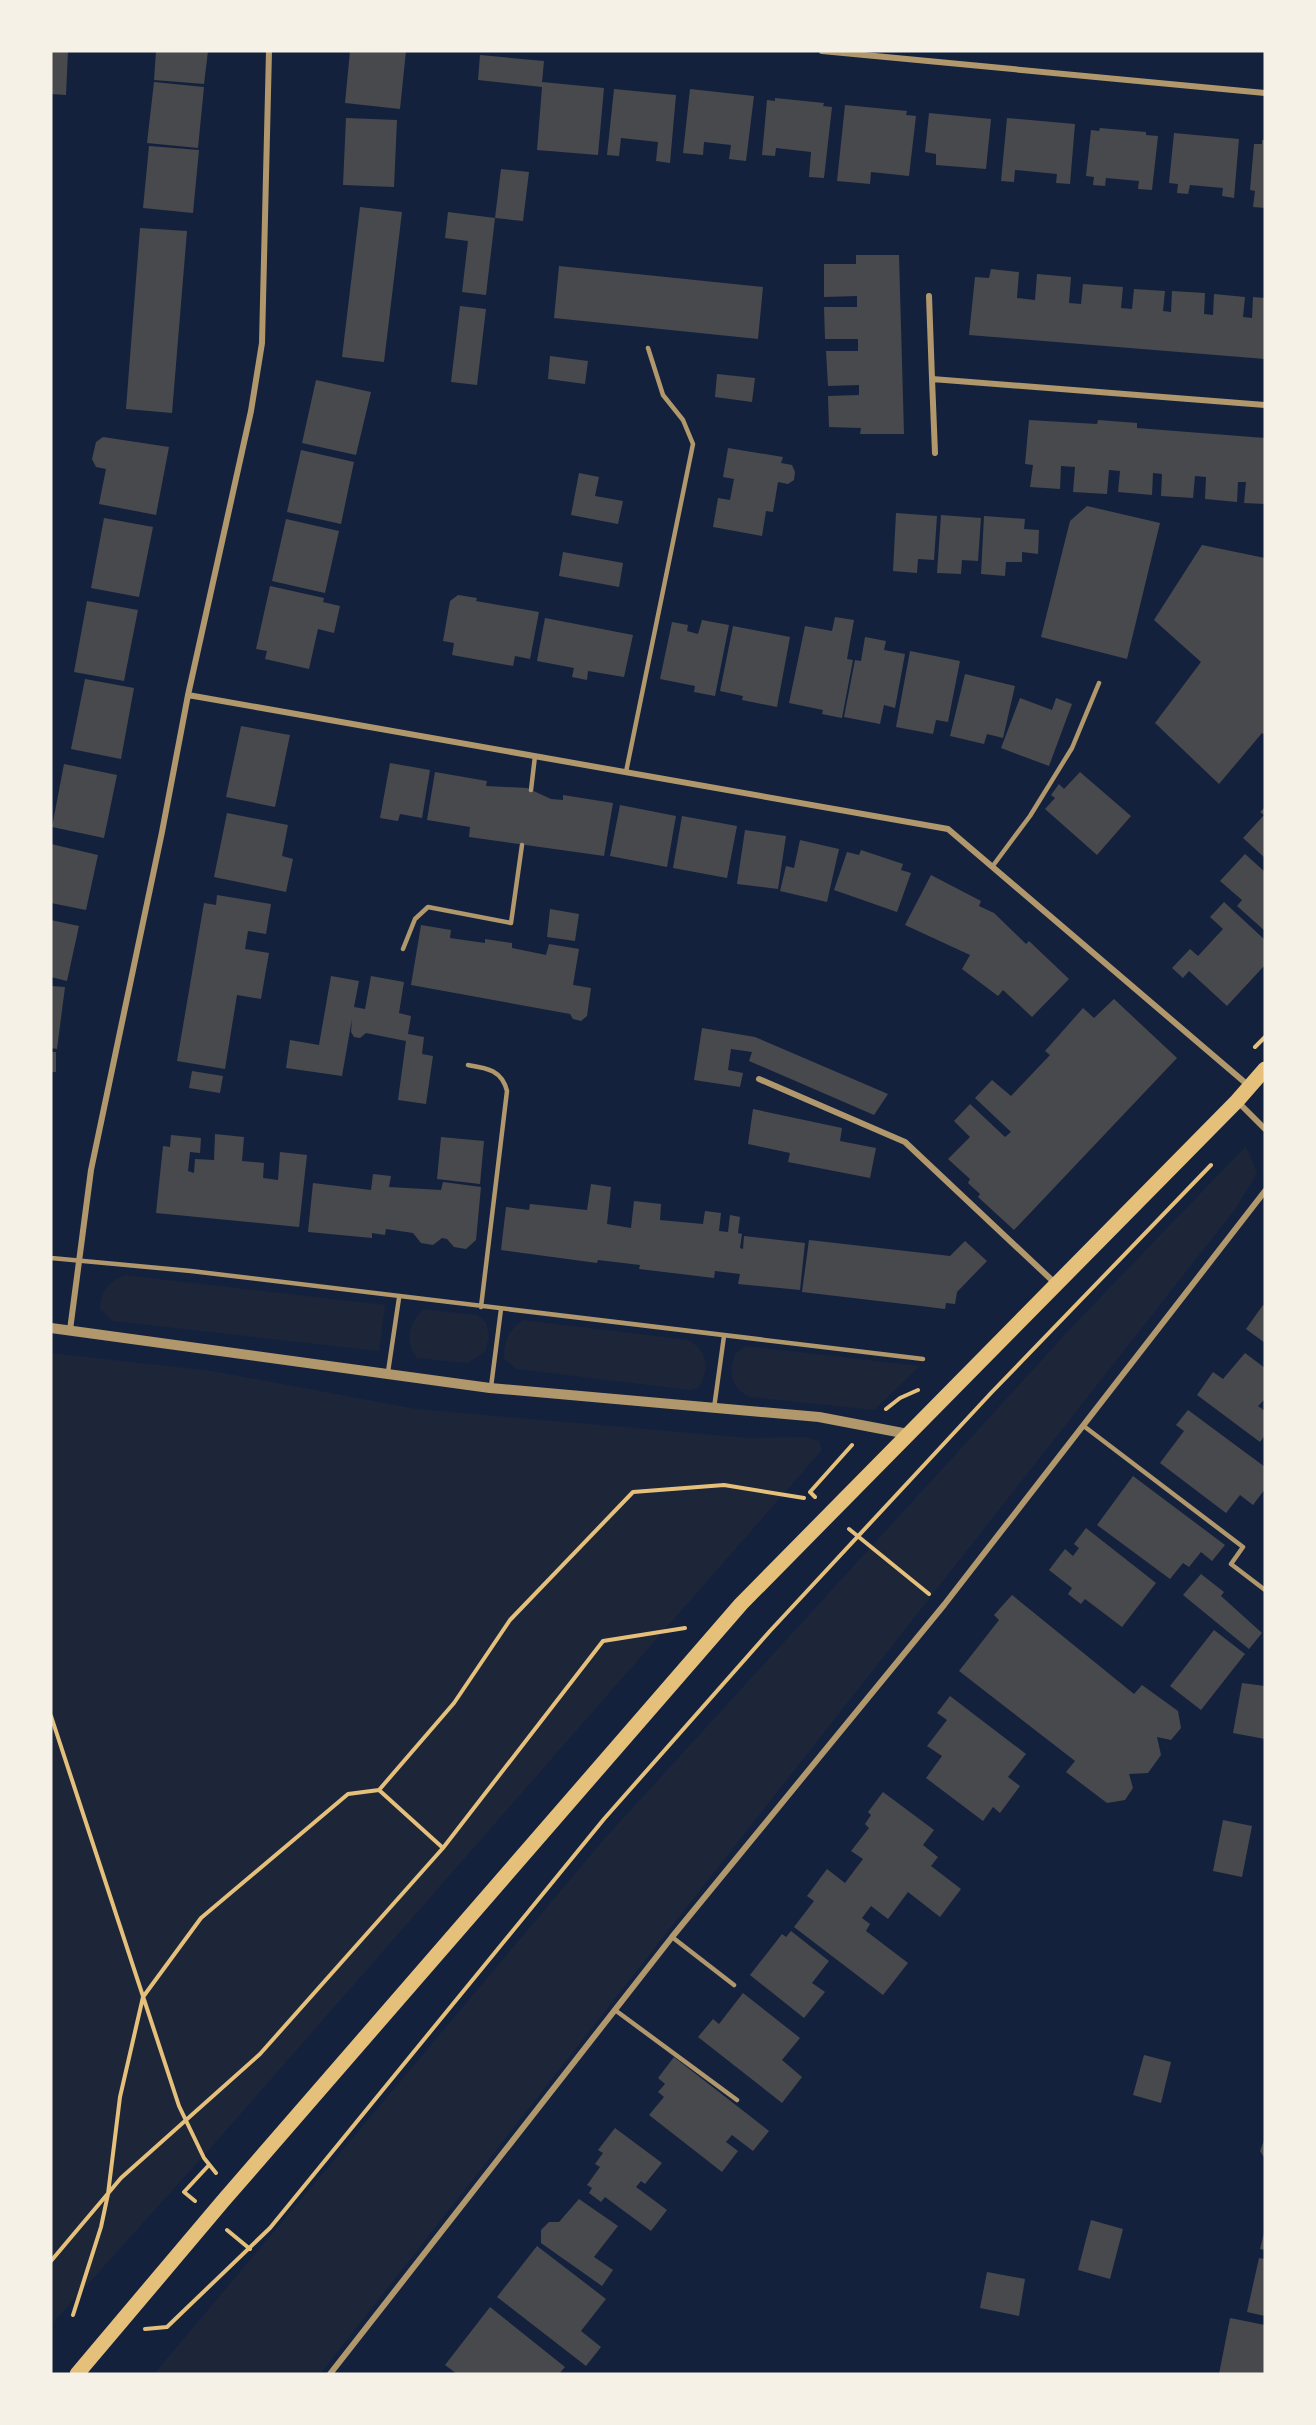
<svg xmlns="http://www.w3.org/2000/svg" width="1316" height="2425" font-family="Mulish,sans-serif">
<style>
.green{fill:#1d2539}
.building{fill:#48494c}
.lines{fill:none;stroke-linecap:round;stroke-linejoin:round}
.path{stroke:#e5c07b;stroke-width:4}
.service{stroke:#b1986c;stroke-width:4.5}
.minor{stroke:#b1986c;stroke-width:6}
.tertiary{stroke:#b1986c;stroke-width:10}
.primary{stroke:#e5c07b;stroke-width:15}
</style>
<rect width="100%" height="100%" fill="#14213d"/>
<path class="green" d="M1246,1146l11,27 -21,35 -916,1166h-166l451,-536 466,-510z
M124,1275l261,30 -6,46 -266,-30 -13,-12c1,-18 7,-26 24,-34z
M423,1309l53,6 10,7 3,15 -4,15 -18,11 -50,-5c-13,-17 -8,-34 6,-49z
M523,1320l165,20c19,10 23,29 10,48l-8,2 -173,-21 -13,-10c0,-19 4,-28 19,-39z
M746,1346l174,20 -46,44 -125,-13c-18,-11 -21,-23 -14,-43z
M51,1353l161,18 204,38 333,29 56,-1 14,4 3,9 -607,693 -164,182z"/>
<path class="building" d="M51,51h17l-2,44 -15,-1z
M156,51h52l-4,33 -50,-4z
M350,51h56l-6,58 -55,-6z
M480,55l64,6 -2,21 62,6 -6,67 -61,-5 5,-63 -64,-7z
M154,82l50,5 -6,61 -51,-5z
M614,89l62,6 -6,68 -14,-2 2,-19 -37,-4 -2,18 -12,-1z
M690,89l64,7 -8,65 -17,-2 2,-14 -27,-3 -1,13 -20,-2z
M775,98l49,5 -1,3 9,1 -8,71 -15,-1 2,-25 -35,-4 -1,8 -13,-1 5,-55 8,1z
M845,105l62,6 -1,4 10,1 -7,60 -38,-4 -1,12 -33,-3z
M929,113l62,6 -5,50 -50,-4v-11l-11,-2z
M346,118l51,2 -3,67 -51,-2z
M1007,118l68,6 -5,60 -14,-1 1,-9 -42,-4 -1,12 -13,-1z
M1100,128l46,4v3l12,1 -6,54 -14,-1 1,-8 -33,-3 -1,8 -12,-1 1,-8 -8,-1 5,-46 8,1z
M1174,133l65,6 -5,59 -12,-2 1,-8 -33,-3 -2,9 -11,-1 1,-9 -9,-1z
M1262,140h3v68l-12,-1 2,-16 -5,-1 4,-46h8z
M149,146l50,4 -6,63 -50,-5z
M501,169l28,3 -6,49 -28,-3z
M360,207l42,5 -18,150 -42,-5z
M448,212l47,6 -9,77 -24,-3 6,-51 -23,-3z
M140,228l47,3 -15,182 -46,-4z
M856,255h43l5,179h-44l1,-6 -32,-1 -1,-31 31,-1v-10l-31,1 -2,-35h32v-12h-33l-1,-32h33v-11l-33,1v-33h32z
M559,266l204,21 -5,52 -204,-21z
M991,269l28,3 -2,26 18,2 2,-26 34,3 -2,26 12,1 2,-20 40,3 -2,21 11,1 2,-20 31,2 -2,20 8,1 1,-21 33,2 -1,21 9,1 1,-21 31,3 -2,20 9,1 1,-21 12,1v61l-296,-24 6,-58 14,1z
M460,306l26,3 -9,76 -26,-3z
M550,356l38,5 -3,23 -37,-5z
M717,374l38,4 -3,24 -37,-5z
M316,380l55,12 -15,63 -54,-12z
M1029,420l68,4 1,-4 39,3v5l128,10v66l-21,-1 2,-21h-8l-1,20 -32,-3 1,-22 -11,-1 -2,22 -32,-2 1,-22 -9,-1 -1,22 -34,-3 2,-21 -11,-1 -2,24 -34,-2 2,-25 -14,-1 -1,23 -30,-2 3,-22 -8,-1z
M103,437l66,10 -13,68 -57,-11 7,-35 -10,-2 -4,-8 4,-17z
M728,448l55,9 -2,6 11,2 3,7 -1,8 -6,4 -10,-2 -5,30 -7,-1 -4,25 -49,-9 5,-29 12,2 4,-21 -11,-2z
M301,450l53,12 -13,62 -54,-12z
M579,473l20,4 -4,19 28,5 -5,23 -47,-9z
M1087,506l73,17 -33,136 -86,-22 29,-116z
M896,513l41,3 -3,44 -16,-1 -1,14 -24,-2z
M941,515l40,3 -3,43 -16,-1 -1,14 -24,-1z
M984,516l41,3 -1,10 15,1 -1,24 -16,-2v10h-16l-1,14 -24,-2z
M104,518l49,9 -14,70 -48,-9z
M286,519l53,12 -14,62 -53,-12z
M1202,545l63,13v177l-3,-2 -43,51 -64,-61 46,-61 -47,-42z
M563,552l60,11 -4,24 -60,-11z
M270,586l54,12 -1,4 17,4 -6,27 -16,-4 -9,40 -44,-10 2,-8 -11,-2z
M458,595l19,3 -1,3 63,11 -9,47 -15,-3 -2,10 -61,-11 2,-12 -11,-2 7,-40z
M87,601l51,9 -14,71 -50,-9z
M835,617l19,3 -7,39 6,1 -11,58 -20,-4 1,-4 -34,-7 16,-77 27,5z
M545,618l88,17 -9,42 -36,-6 -1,9 -15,-3 2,-9 -37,-7z
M702,620l27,5 -14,71 -21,-4 1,-6 -35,-7 12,-57 16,3 -1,6 11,3z
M733,626l57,11 -13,70 -35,-7 1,-4 -23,-5z
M865,637l21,4 -2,9 21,4 -10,54 -11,-3 -4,19 -36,-7 11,-57 6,1z
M910,651l50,10 -12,61 -12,-2 -3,14 -37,-7z
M965,674l50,12 -12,52 -16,-4 -3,10 -34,-8z
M85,679l49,9 -13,71 -50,-10z
M1020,698l32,12 4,-12 16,6 -23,62 -48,-18z
M241,726l49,9 -15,72 -49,-10z
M390,763l40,7 -8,48 -22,-4 -2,7 -18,-3z
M64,764l53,11 -13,63 -52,-11z
M435,772l52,9 -1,5 41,2 24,11 12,1v-5l50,8 -9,53 -135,-19 1,-10 -43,-7z
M1080,772l51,44 -34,39 -52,-46 10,-11 -4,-3 8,-11 5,5z
M620,805l56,11 -9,51 -57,-11z
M1265,807v51l-22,-20 21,-23 -4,-3z
M227,813l61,12 -6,31 11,3 -7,33 -72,-15z
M682,816l55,10 -10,52 -54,-10z
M745,830l41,6 -8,53 -41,-5z
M800,840l39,9 -12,53 -47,-11 6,-25 8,2z
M51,844l47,11 -12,55 -35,-7z
M861,850l42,14 -2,6 10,3 -14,39 -63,-22 13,-38 12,3z
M1245,854l20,18v59l-28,-25 5,-6 -22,-19z
M931,875l50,26 -2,5 15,7 32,31 3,-3 40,38 -37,38 -29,-27 -5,6 -36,-27 8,-14 -65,-30z
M217,895l54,9 -5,30 -18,-3 -3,18 24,4 -8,46 -24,-4 -12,74 -48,-8 27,-158 12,2z
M1224,902l41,38v25l-38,41 -38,-35 -6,7 -11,-10 18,-19 8,7 25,-27 -13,-12z
M550,909l29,5 -4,27 -28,-4z
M51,920l28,6 -12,55 -16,-4z
M421,925l30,5 -1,8 35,5v-4l27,4v5l34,7 3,-11 30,5 -6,36 18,3 -4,28 -6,5 -8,-2 -3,-5 -159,-29z
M331,976l28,5 -5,26 11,2 6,-33 33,6 -5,31 12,3 -3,18 16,3 -2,17 11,2 -7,48 -28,-4 8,-59 -40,-8 -6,5 -6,-1 -3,-5 1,-13 -10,57 -56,-8 4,-28 29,5z
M51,986l14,1 -8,62 -6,-1z
M1114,999l63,59 -163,172 -36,-33 2,-3 -12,-11 2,-4 -22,-20 22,-22 -16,-16 16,-17 35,33 6,-5 -36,-34 17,-18 19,16 39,-41 -5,-4 38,-43 11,10z
M702,1028l53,9 133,57 -14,21 -125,-54 3,-9 -21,-3 -3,21 15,3 -3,14 -46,-7z
M51,1052h5v20h-5z
M192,1071l31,5 -3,17 -31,-5z
M753,1109l89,19 -2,13 36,7 -6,30 -82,-16 2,-9 -42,-9z
M215,1134l29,3 -2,24 22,2 -1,15 15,2 2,-28 27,3 -8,72 -143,-14 7,-67 7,1 1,-12 30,3 -1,15 -10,-1 -2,19 6,2 1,-14 19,1z
M441,1137l43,4 -4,43 -43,-5z
M373,1174l18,2 -2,11 52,3 2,-8 38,5 -5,53 -10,9 -12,-2 -7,-8 -5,-1 -9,7 -12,-2 -8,-10 -27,-4 -1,6 -13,-2v5l-64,-6 5,-49 58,7z
M591,1184l20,3 -4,37 24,4 3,-27 27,3 -1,16 43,4 2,-13 16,2 -2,18 9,1 2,-17 10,2 -2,16 4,1 -2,14 3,1 1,-13 61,7 -5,47 -62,-6 2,-10 -25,-3 -1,7 -75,-9 1,-4 -42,-5 -1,3 -96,-13 5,-43 23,3 1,-6 57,6z
M809,1240l141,16 15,-15 22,20 -30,31 -2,12 -9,-1 -1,6 -24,-3 -119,-14z
M1263,1305l2,2v36l-19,-14z
M1245,1353l20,15v31l-7,7 7,5v24l-5,7 -63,-47 16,-23 10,7z
M1188,1410l77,57v22l-12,16 -13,-10 -14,18 -66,-50 24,-32 -8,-6z
M1133,1476l92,69 -13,16 -11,-9 -12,15 -6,-4 -13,16 -73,-54z
M1086,1528l70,55 -34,44 -37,-28 -4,5 -13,-10 4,-6 -23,-18 16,-21 8,7 6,-8 -5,-4z
M1201,1574l23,18 -3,4 41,37 -13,16 -66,-54z
M1012,1595l122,99 8,-9 36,26 3,17 -10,12 -14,-3 4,18 -13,18 -19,1 4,14 -8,12 -18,3 -41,-31 9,-11 -116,-90 40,-51 -5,-5z
M1214,1630l31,24 -44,56 -31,-24z
M1242,1683l23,3v53l-32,-6z
M950,1696l76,58 -18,23 12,9 -20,27 -7,-6 -10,14 -57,-43 16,-22 -15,-10 20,-26 -10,-7z
M883,1792l51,38 -11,15 15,12 -7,9 30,23 -21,28 -32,-25 -20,27 -17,-13 -9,12 8,6 -4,7 42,32 -25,32 -89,-68 20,-26 -7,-5 20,-27 18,14 18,-24 -12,-8 18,-23 -4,-4 6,-9 -3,-3z
M1223,1820l29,6 -10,51 -29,-6z
M791,1931l38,30 -17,22 13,9 -21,26 -54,-43 32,-41 4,3z
M743,1993l57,45 -18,22 20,17 -20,26 -84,-66 15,-18 6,5z
M1144,2055l27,7 -10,41 -28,-8z
M674,2057l95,74 -16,20 -21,-16 -6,7 12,9 -16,21 -73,-57 15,-18 -6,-5 7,-8 -7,-6z
M615,2128l47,35 -17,21 -4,-3 -5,6 31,23 -16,21 -46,-34 -4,5 -12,-9 3,-5 -5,-3 13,-18 -5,-3 8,-11 -5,-3z
M1265,2138v21l-5,-8z
M579,2199l39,27 -24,31 19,13 -11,16 -61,-43v-13l8,-8h10z
M1091,2220l32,9 -13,50 -32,-9z
M1265,2229v21l-5,-1z
M537,2246l69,53 -25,32 20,16 -15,19 -89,-69z
M1259,2258l6,1v57l-18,-4z
M987,2272l38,7 -6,37 -39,-8z
M490,2307l75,60 -6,7h-102l-12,-9z
M1230,2318l35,7v49h-46z"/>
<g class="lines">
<path class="path" d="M1255,1047l10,-10
M886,1409l14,-11 18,-8
M815,1497l-5,-5 42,-47
M849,1529l80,65
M51,1716l128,390 25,52 12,15
M379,1790l75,-87 56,-83 123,-128 91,-7 80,13
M443,1848l160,-207 82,-13
M195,2201l-11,-9 25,-27
M227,2230l23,19
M51,2261l70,-83 139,-124 183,-206 -64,-58 -31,4 -147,124 -58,79 -23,100 -12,97 -7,33 -28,88
M145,2329l22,-2 103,-99 334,-409 166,-188 221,-238 220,-228"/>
<path class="service" d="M626,772l67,-328 -10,-24 -20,-25 -15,-47
M531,790l4,-34
M992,867l38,-51 42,-68 27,-65
M403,949l12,-30 13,-12 83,16 11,-78
M468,1065c19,3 34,5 39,26l-26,216
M51,1258l140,13 732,88
M388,1372l11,-74
M491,1387l10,-78
M714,1408l10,-72
M1085,1427l158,120 -12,17 34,26
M672,1937l62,48
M615,2010l122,90"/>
<path class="minor" d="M822,51l443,42
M929,296l3,83
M935,453l-3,-74 333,26
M188,695l760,134 301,257
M759,1079l146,63 151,142
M1238,1102l27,27
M70,1330l21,-160 71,-338 26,-137 63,-284 11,-68 7,-292
M330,2374l342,-437 272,-332 321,-414"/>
<path class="tertiary" d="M51,1328l439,60 329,29 89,17"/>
<path class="primary" d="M77,2374l146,-173 518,-597 496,-503 28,-32"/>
</g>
<rect width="1316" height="2425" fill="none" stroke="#f6f1e7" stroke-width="105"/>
</svg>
